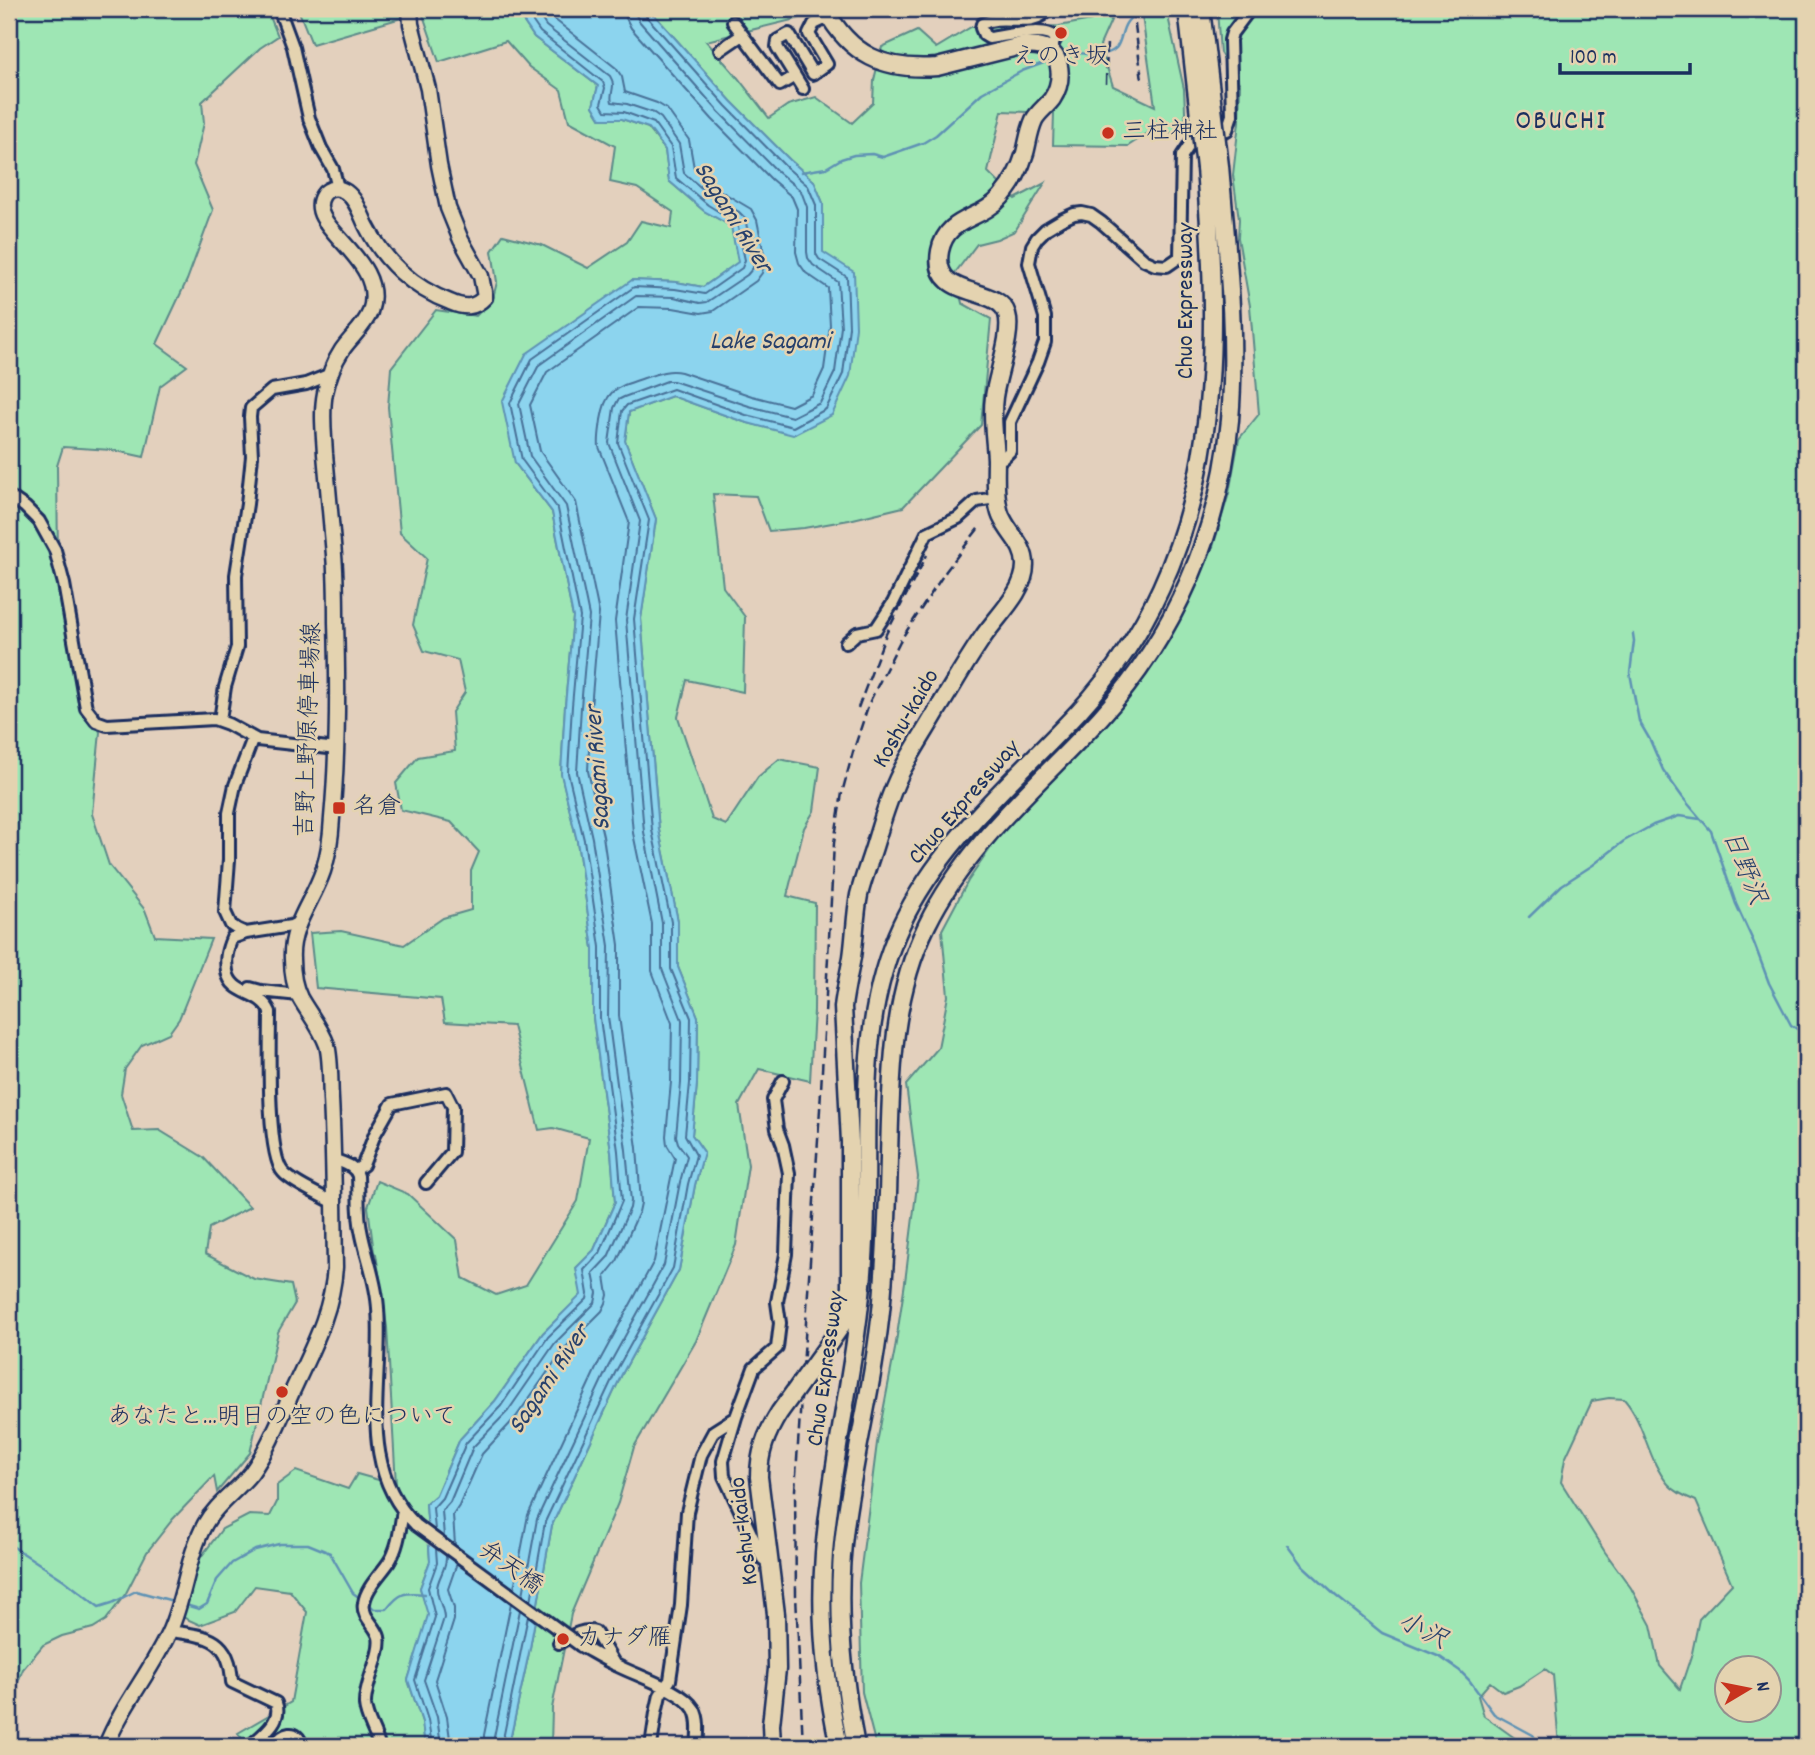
<svg xmlns="http://www.w3.org/2000/svg" width="1815" height="1755" font-family="Dekko,'Klee One',sans-serif">
<style>
.green{fill:#9ee6b4;stroke:#5c8a89;stroke-width:2;fill-rule:evenodd}
.water{fill:#8cd4ee;stroke:#5f92b4;stroke-width:2}
.pier{fill:#e3d0bd}
.lines{fill:none;stroke-linecap:round;stroke-linejoin:round}
.shore{stroke:#487198;stroke-width:2}
.stream{stroke:#5f92b4;stroke-width:2.5}
.minor-casing{stroke:#1b2f5e;stroke-width:16}
.major-casing{stroke:#1b2f5e;stroke-width:19}
.highway-casing{stroke:#1b2f5e;stroke-width:21}
.minor{stroke:#e4d3b0;stroke-width:10}
.major{stroke:#e4d3b0;stroke-width:14}
.highway{stroke:#e4d3b0;stroke-width:16}
.rail{stroke:#1b2f5e;stroke-width:2.5;stroke-dasharray:10 5;stroke-linecap:butt}
.minor-bridge-casing{stroke:#1b2f5e;stroke-width:16;stroke-linecap:butt}
.highway-bridge-casing{stroke:#1b2f5e;stroke-width:21;stroke-linecap:butt}
.minor-bridge{stroke:#e4d3b0;stroke-width:10}
.highway-bridge{stroke:#e4d3b0;stroke-width:16}
.poi-dot{fill:#c8321e;stroke:#e4d3b0;stroke-width:2.5}
.labels{text-anchor:middle;dominant-baseline:central;stroke-width:5;stroke-linejoin:round;paint-order:stroke}
.poi-label{font-size:24px;fill:#1b2f5e;stroke:#e4d3b0;text-anchor:start}
.street-label{font-size:24px;fill:#1b2f5e;stroke:#e4d3b0}
.water-label{font-size:26px;font-style:italic;fill:#26406c;stroke:#e4d3b0}
.quarter-label{font-size:28px;letter-spacing:2px;fill:#1b2f5e;stroke:#e4d3b0}
</style>
<rect width="100%" height="100%" fill="#e3d0bd"/>
<filter id="ink" filterUnits="userSpaceOnUse"><feTurbulence type="fractalNoise" baseFrequency=".0143" numOctaves="2"/><feDisplacementMap in="SourceGraphic" scale="14" xChannelSelector="R" yChannelSelector="G"/><feConvolveMatrix kernelMatrix="1 2 1 2 8 2 1 2 1" color-interpolation-filters="sRGB"/></filter>
<g filter="url(#ink)">
<path class="green" d="M9,9h258l11,27 -18,12 -58,54 2,21 -10,42 19,45 -26,70 -30,64 30,22 -27,20 -16,71 -32,-7 -49,-3 -6,19 1,95 13,100 29,71 -8,82 17,51 36,45 10,26 56,3 -32,80 -10,14 -27,12 -17,24 -4,25 12,37 26,-1 44,27 47,50 -41,21 -4,26 49,25 37,6 4,18 -17,29 -28,121 -33,39 -3,-16 -41,43 -26,33 -21,41 -20,27 -13,8 -31,8 -19,9 -20,24 -14,36z
M298,9h217l19,28 64,49 -5,20 8,13h21l26,9 17,22 4,31 35,30 27,15 8,36 -36,25 -27,-5 -44,-2 -117,183 37,49 21,105 -8,89 -4,67 16,68 16,107v70l18,133 4,51 -21,48 -18,18 6,27 -39,38 -48,68 -35,38 -24,56 -10,9 4,57 -10,27 9,27 -21,65 14,42 3,24h-178l-9,-13 53,-31 16,-90 -17,-21 -35,-5 -20,26 -35,13 -20,-9 18,-55 24,-32 27,-14 21,1 7,-14v-17l19,-14 52,18 9,-15 39,11 -9,-158 -11,-73 -2,-1 -6,-46 9,-26 31,13 49,46 6,38 33,17 30,-10 52,-84 11,-63 -36,-10 -14,2 -26,-104 -68,-4 -4,-23 -125,-11 -6,-55 31,-2 63,14 39,-27 28,-8v-39l8,-19 -28,-30 -50,-12 -5,-27 22,-26 37,-6 -3,-39 13,-20 -7,-32 -34,-9 -11,-26 14,-67 -27,-25 -12,-126 3,-39 45,-58 40,6 17,-18 4,-16 -5,-31 11,-16 39,10 46,23 39,-26 14,-21 30,7 2,-16 -36,-24 -27,-6 5,-36 -46,-25 -8,-31 -32,-23 -23,-26 -67,21 -17,-50 -110,32z
M649,9h188l-131,32 32,37 31,40 19,-13 28,-8 36,26 21,-20 1,-23 8,-33 35,-16 19,17 35,-21 88,-1 32,-6 4,-11h21l-16,36 13,41 42,20 -14,-97h29l-1,12 15,68 2,44h-25l-2,-7 -31,20 -75,-1 1,-32 -52,-2 -14,61 27,27 30,-16 -30,48 -18,8 -20,5 -22,29 7,30 29,16 -10,106 -78,82 -54,13 -45,8 -35,3 -13,-35 -43,-2 10,93 22,30 -2,75 -56,-12 -9,37 34,102 14,6 32,-48 21,-18 41,8 -6,44 -10,17 -17,68 28,7 -1,107 -4,71 -51,-12 -20,36 9,60 -12,80 -40,96 -62,106 -16,56 -47,111 -19,94 -1,38h-40l-1,-6 20,-92 22,-123 70,-151 57,-104 16,-85 9,-33 -12,-17 5,-51 1,-67 -20,-50v-46l-19,-91 -18,-212 15,-99 -31,-78 4,-29 43,-16 72,26 49,12 29,-181 1,-50 -9,-22 -24,-21 -59,-59z
M1217,9h589v1731l-11,6h-236l-6,-71 -8,-6 -26,17 -16,6 -13,-10 -12,14 6,20 42,30h-650l-14,-54 -3,-109 18,-140 18,-94 10,-67 13,-105 -12,-92 32,-37 10,-52 -6,-66 26,-49 41,-60 173,-209 31,-65 16,-54 10,-54 20,-25 -9,-108 -12,-68 1,-19 -6,-44 6,-53 1,-38 -20,-31zM1609,1398l15,1c21,24 23,60 44,85 7,8 18,13 28,17l36,83 -33,35 -7,34 -12,36 -20,-23 -9,-41 -20,-37 -26,-36 -44,-70 4,-23 27,-58zM1728,1668h42v42h-42z"/>
<path class="water" d="M515,9h134l82,92 59,59 24,21 9,22v49l31,20 2,55 -6,49 -18,39 -39,20 -49,-13 -72,-26 -43,16 -4,29 31,78 -15,100 18,211 19,91v46l20,50 -1,67 -5,51 12,17 -9,33 -16,85 -57,104 -70,151 -22,123 -20,92 1,6h-86l-3,-24 -14,-42 20,-65 -8,-27 10,-27 -4,-57 10,-9 24,-56 35,-38 48,-68 38,-38 -5,-27 18,-18 21,-48 -4,-51 -18,-133v-70l-16,-107 -16,-67 4,-68 8,-89 -21,-105 -37,-49 -13,-61 24,-48 106,-74 44,2 27,5 35,-25 -7,-36 -27,-15 -35,-30 -4,-31 -16,-22 -27,-9h-21l-8,-13 5,-20 -64,-49z"/>
<path class="pier" d="M423,1520l117,88 -2,15 -113,-81z"/>
<g class="lines">
<path class="shore" d="M435,1530l-2,-22 9,-10 24,-55 35,-37 47,-69 39,-38 1,-5 -4,-24 16,-17 22,-52 -4,-50 -18,-133v-71l-16,-107 -16,-67 4,-67 8,-89 -22,-108 -36,-49 -12,-57 22,-44 102,-72 41,2 30,5 37,-26 3,-8 -8,-37 -29,-18 -32,-27 -5,-31 -17,-24 -30,-11 -19,-1 -4,-7 4,-16 -2,-6 -63,-50 -16,-23
M444,1537l-2,-26 8,-9 23,-55 35,-36 47,-68 40,-40 2,-10 -4,-20 15,-16 22,-49 1,-7 -5,-51 -18,-133 1,-71 -17,-108 -15,-66 4,-65 8,-91 -23,-110 -36,-50 -11,-52 20,-39 97,-69 38,1 26,6 7,-1 40,-27 6,-7 1,-6 -9,-44 -6,-6 -26,-14 -29,-25 -5,-29 -18,-26 -7,-5 -27,-9 -15,-2c-3,-9 5,-15 -2,-26l-64,-50 -11,-17
M455,1545l-2,-30 6,-9 23,-52 34,-37 47,-67 39,-39 4,-8 2,-8 -3,-19 12,-15 22,-49 2,-9 -4,-55 -18,-132v-71l-16,-109 -15,-65 3,-63 8,-95 -23,-111 -36,-51 -10,-46 17,-33 92,-65 34,1 28,5 12,-2 43,-30 6,-8 3,-14 -8,-39 -6,-11 -32,-19 -25,-22 -5,-28 -22,-31 -10,-6 -32,-11 -3,-15 -6,-9 -62,-49 -7,-10
M514,1588l14,-73 71,-153 55,-101 21,-103 -8,-13 -1,-9 5,-54 1,-59 -20,-52v-47l-19,-91 -18,-212 14,-99 -30,-75c-1,-9 1,-18 2,-27 5,-32 15,-32 43,-42 13,-4 23,-9 37,-6l71,24 39,10 21,-11 12,-26 6,-43 -2,-38 -22,-15 -7,-10 -3,-11 1,-43 -5,-12 -21,-18 -59,-60 -81,-91 -5,-10 -1,-9
M523,1595l14,-76 71,-152 56,-102 16,-83 7,-26 -9,-13 -2,-7 5,-53 1,-63 -20,-51v-46l-18,-91 -18,-212 14,-99 -31,-78 5,-35 4,-8 6,-3 43,-16h6l76,25 43,11 28,-14 15,-31 6,-45 -3,-45 -25,-17 -5,-7 -1,-6v-45l-6,-16 -23,-19 -59,-60 -80,-91 -3,-6 -1,-6
M531,1601l14,-79 71,-151 57,-103 15,-84 8,-29 -11,-20 5,-52 1,-65 -20,-49v-47l-19,-92 -18,-211 15,-99 -31,-77 4,-32 5,-6 46,-16 73,26 47,12 33,-18 17,-35 6,-47 -2,-50 -28,-18 -3,-5v-49l-8,-19 -23,-20 -59,-60 -80,-90 -2,-7
M432,1746l-4,-26 -13,-40 20,-63 -7,-29 9,-25 -1,-14
M441,1746l-4,-29 -13,-37 20,-62c0,-10 -7,-19 -7,-29 0,-11 10,-20 9,-33
M451,1746l-4,-29 -12,-37 19,-60v-12l-6,-19 9,-26
M484,1746v-11l27,-132
M495,1746l-1,-9 26,-127
M504,1746l-1,-7 25,-123"/>
<path class="stream" d="M1061,55l11,-5c10,5 35,8 44,-2 6,-7 5,-18 11,-26 4,-6 12,-10 18,-13
M801,172l25,-4 15,-9 13,-4 18,-1 11,3 40,-14 13,-8 46,-42 40,-22 27,-10
M1633,634l1,7 -4,32 9,48 11,19 13,30 20,28 28,33 25,73 18,39 15,40 22,42 15,10
M1529,917l33,-32 31,-20 31,-24 29,-16 26,-9 21,3
M9,1544l55,36 35,27 13,-4 24,-12 37,10
M1287,1545l14,19 35,32 46,37 58,24 20,14 9,9 25,34 39,21 7,11
M370,1605l4,4h13c13,-17 18,-17 38,-15
M189,1606l10,3 8,-5 10,-24 15,-17 23,-13 24,-6h29l22,9 23,40 7,5
M1794,1746l-1,-2 13,-9"/>
<g class="minor-casing">
<path id="minor" d="M279,9l14,38 16,71 12,30 12,21 5,19
M1048,9c-15,21 -46,3 -66,15l-1,4 3,7 5,3c10,-1 66,-14 66,2 -1,3 -4,6 -6,10
M733,22l47,63 15,-9
M720,50l22,-15
M803,89l-26,-42 1,-7 11,-6 24,40 14,-10 -18,-30 5,-10 15,-7
M996,460l7,-2 7,-7v-29l28,-60 7,-20v-25l-16,-54 3,-17 5,-8 9,-9 15,-9 13,-6 8,-1 9,2 10,7 43,38 11,5 12,1 13,-9 2,-101 10,-15 35,-11 5,-15 -2,-75 2,-7 18,-24
M9,496l16,11 14,14 16,29 9,34 22,124 10,13 11,4 107,-6 14,5 29,16 80,9
M846,643l11,-10 19,-4 17,-26 34,-70 31,-15 19,-17 19,-3
M220,720l5,-33 12,-40 -1,-72 11,-71 5,-48 -2,-39 1,-9 21,-18 34,-6 25,-10
M253,738l-18,47 -6,28v47l-4,52 6,13 6,4 9,4 45,-7 8,-4
M246,933l-14,5c-5,12 -7,20 -5,33 4,25 34,19 43,41 0,30 -4,141 13,160 8,10 38,24 50,30
M250,988l11,3 38,4
M333,1159c9,4 22,6 25,17 1,20 -1,39 4,59 5,24 15,49 16,74 6,73 -23,157 38,216
M356,1170l7,-5 12,-31 17,-30 54,-11 7,14 -1,45 -26,31
M736,1417l-13,44 1,15 39,83 8,4
M169,1631c38,5 61,6 63,51l44,21c7,18 -14,32 -26,43
M559,1643c11,-6 24,-15 36,-11l20,33
M581,1646c11,6 22,13 33,18 20,11 69,26 80,45 6,10 4,26 3,37
M274,1746c8,-13 23,-19 28,0
M379,1746c-3,-13 -13,-27 -14,-41 -1,-21 18,-52 14,-68 -3,-12 -18,-20 -15,-34 2,-15 17,-29 25,-41 10,-16 11,-34 14,-52
M651,1746l5,-33 4,-18 10,-15 11,-75 6,-93 14,-57 13,-24 22,-14 18,-49 23,-20 3,-25 -3,-21 9,-48 3,-81 -6,-28 -6,-16 -4,-29 10,-19"/>
</g>
<g class="major-casing">
<path id="major" d="M106,1746c16,-41 46,-75 64,-116 15,-34 17,-73 35,-106 11,-20 32,-33 46,-51 17,-24 29,-54 41,-81 19,-42 40,-78 43,-125 -1,-56 -1,-112 -4,-168 -1,-16 0,-39 -4,-54 -6,-17 -18,-31 -27,-47 -6,-12 -8,-26 -8,-39 -2,-33 21,-58 31,-88 6,-17 8,-35 9,-53 6,-65 6,-130 4,-196 0,-22 0,-45 -2,-67 -3,-34 -6,-67 -9,-101 -1,-20 -4,-41 0,-61 3,-14 9,-31 17,-43 9,-13 22,-23 28,-38 19,-54 -68,-85 -47,-117 5,-8 16,-8 23,-3 11,8 15,23 21,35 17,34 46,61 83,75 14,6 24,7 35,-5l-4,-21 -20,-36 -13,-32 -9,-43 -11,-76 -17,-65 -1,-15"/>
</g>
<g class="highway-casing">
<path id="highway" d="M825,9c25,46 59,62 112,58l88,-22c7,1 15,0 22,4 17,10 15,35 5,50 -6,8 -14,13 -18,21 -5,11 -6,22 -9,33 -5,17 -13,31 -24,44 -21,24 -54,19 -61,54 -9,50 58,33 67,63 6,19 -10,61 -13,83 -3,21 1,41 2,62 0,13 -1,26 1,40 1,7 2,15 6,21 8,16 22,26 22,45 0,27 -28,51 -42,72 -16,23 -30,48 -45,72 -12,21 -26,42 -37,63 -12,24 -19,49 -27,75 -5,16 -11,32 -15,48 -4,21 -4,42 -7,62 -3,17 -7,33 -9,50l7,135v145l-4,29 -6,12 -9,13
M772,1746l-1,-21 6,-56 -1,-55 -17,-137c0,-24 7,-43 20,-64
M839,1746c-14,-64 -20,-128 -15,-193 8,-99 34,-195 40,-294 8,-112 -12,-229 37,-334 40,-85 115,-146 178,-214 142,-156 142,-344 126,-543
M856,1746c-14,-71 -21,-146 -11,-219 10,-76 30,-149 37,-226 4,-48 6,-96 7,-144 2,-79 2,-159 38,-232 40,-82 112,-141 173,-207 75,-82 120,-188 130,-298 7,-84 -3,-170 -10,-254"/>
</g>
<use href="#minor" class="minor"/>
<use href="#major" class="major"/>
<use href="#highway" class="highway"/>
<path class="rail" d="M1133,9l9,71
M1106,84l1,-44
M858,708l28,-74 41,-79
M803,1746l-7,-151 -1,-105 25,-381 14,-266 8,-50 11,-41 16,-49 31,-62 46,-70 35,-46"/>
<g class="minor-bridge-casing">
<path id="minor-bridge" d="M416,1525l165,121"/>
</g>
<g class="highway-bridge-casing">
<path id="highway-bridge" d="M1187,9l18,159
M1201,9l19,157
M779,1413l52,-72"/>
</g>
<use href="#minor-bridge" class="minor-bridge"/>
<use href="#highway-bridge" class="highway-bridge"/>
</g>
</g>
<g class="poi-dot">
<circle cx="1061" cy="33" r="7"/>
<circle cx="1108" cy="133" r="7"/>
<rect x="332" y="801" width="14" height="14" rx="3.5"/>
<circle cx="282" cy="1392" r="7"/>
<circle cx="563" cy="1639" r="7"/>
</g>
<g class="labels">
<g class="poi-label">
<text x="1061" y="58" text-anchor="middle">えのき坂</text>
<text x="1122" y="133">三柱神社</text>
<text x="353" y="808">名倉</text>
<text x="282" y="1418" text-anchor="middle">あなたと…明日の空の色について</text>
<text x="577" y="1639">カナダ雁</text>
</g>
<g class="street-label">
<text transform="translate(1187 301) rotate(-90)">Chuo Expressway</text>
<text transform="translate(907 719) rotate(-60)">Koshu-kaido</text>
<text transform="translate(310 730) rotate(-88)">吉野上野原停車場線</text>
<text transform="translate(965 803) rotate(-49)">Chuo Expressway</text>
<text transform="translate(827 1369) rotate(-82)">Chuo Expressway</text>
<text transform="translate(745 1531) rotate(-97)">Koshu-kaido</text>
<text transform="translate(510 1569) rotate(36)">弁天橋</text>
</g>
<g class="water-label">
<text transform="translate(732 218) rotate(58)">Sagami River</text>
<text x="770" y="342">Lake Sagami</text>
<text transform="translate(599 768) rotate(-94)">Sagami River</text>
<text transform="translate(1743 868) rotate(68)">日野沢</text>
<text transform="translate(550 1380) rotate(-56)">Sagami River</text>
<text transform="translate(1422 1632) rotate(26)">小沢</text>
</g>
<g class="quarter-label">
<text x="1561" y="123">OBUCHI</text>
</g>
</g>
<rect width="1815" height="1755" fill="none" stroke="#e4d3b0" stroke-width="35"/>
<rect x="18" y="18" width="1780" height="1720" fill="none" stroke="#1b2f5e" stroke-width="2.5" filter="url(#ink)"/>
<g transform="translate(1748 1689) rotate(80)"><circle r="33" fill="#e4d3b0" stroke="#94918f" stroke-width="2"/>
<path d="M0-5L12 26L0 18L-12 26Z" fill="#c8321e"/>
<text y="-10" font-size="19" font-weight="bold" text-anchor="middle" fill="#1b2f5e">N</text>
</g>
<path d="M1560 63v10h130v-10" fill="none" stroke="#1b2f5e" stroke-width="3.5"/>
<text x="1570" y="63" font-size="21" fill="#1b2f5e" stroke="#e4d3b0" stroke-width="5" paint-order="stroke">100 m</text>
</svg>
